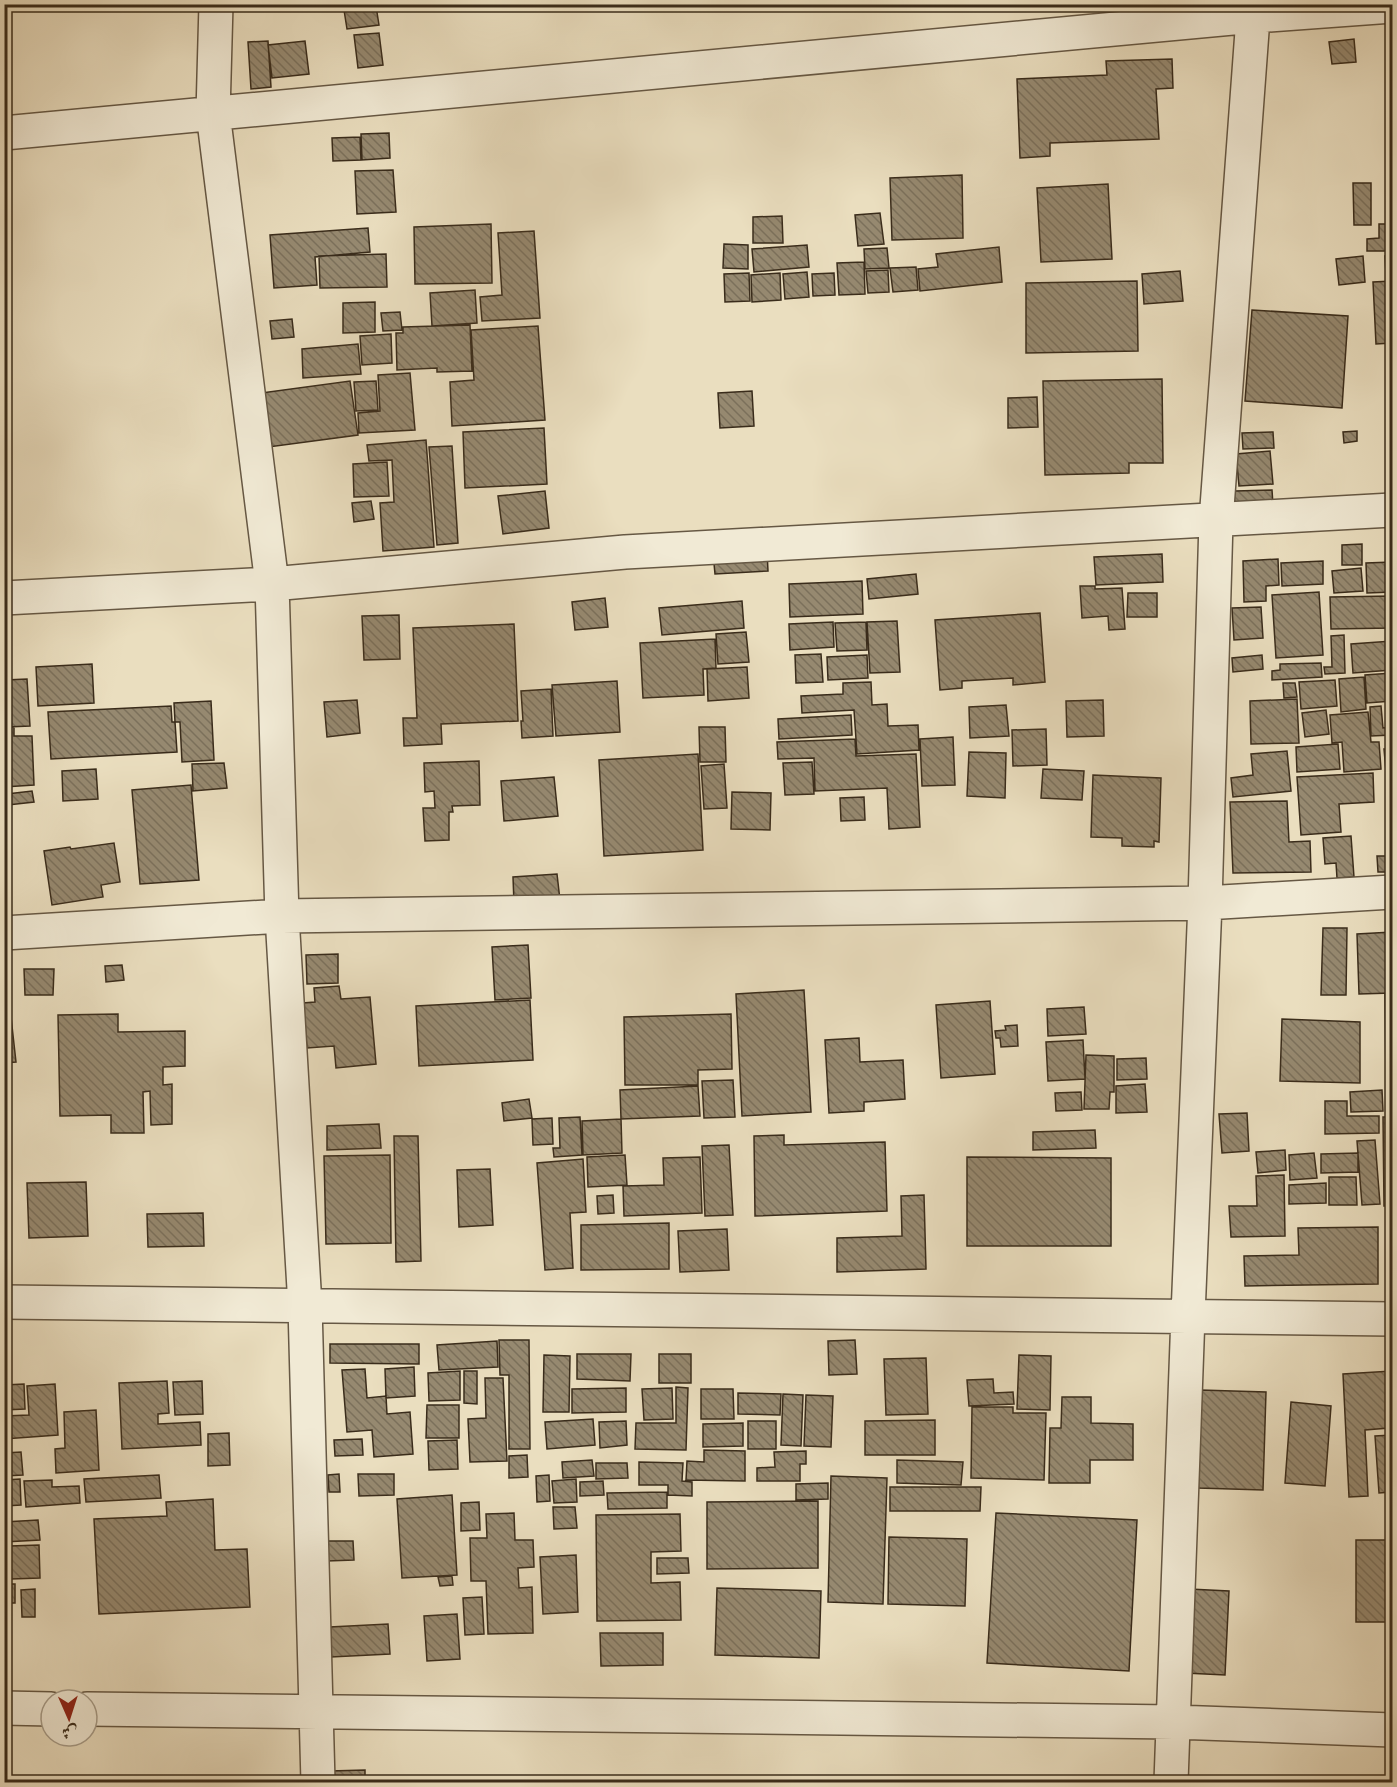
<svg xmlns="http://www.w3.org/2000/svg" width="1397" height="1787" font-family="'IM FELL DW Pica',Amiri,serif">
<style>
.building{fill:url(#building-back-hatch);stroke:#3a2c1b;stroke-width:1.5}
.lines{fill:none;stroke-linecap:round;stroke-linejoin:round}
.minor-casing{stroke:#665844;stroke-width:36}
.minor{stroke:#f1ead5;stroke-width:33}
</style>
<defs>
<pattern id="building-back-hatch" width="6" height="6" patternUnits="userSpaceOnUse" patternTransform="scale(1.5)"><rect width="6" height="6" fill="#968970"/><path d="M-1 5l2 2M0 0l6 6M5-1l2 2" fill="none" stroke="#7b705b"/></pattern>
</defs>
<rect width="100%" height="100%" fill="#eadebf"/>
<filter id="stains"><feTurbulence type="fractalNoise" baseFrequency=".00333" numOctaves="4"/><feColorMatrix values="0 0 0 0 .2 0 0 0 0 .09 0 0 0 0 .02 0 0 0 .5 -.17"/></filter>
<radialGradient id="worn" r=".72"><stop offset=".6" stop-color="#630" stop-opacity="0"/><stop offset="1" stop-color="#630" stop-opacity=".3"/></radialGradient>
<path class="building" d="M376,6l3,19 -32,4 -3,-19z
M379,33l4,32 -25,3 -4,-33z
M1354,39l2,23 -24,2 -3,-22z
M268,41l3,46 -20,2 -3,-47z
M305,41l4,33 -37,4 -4,-33z
M1172,59l1,29 -17,1 3,50 -109,4v13l-30,2 -3,-79 90,-4 -1,-14z
M389,133l1,25 -28,2 -1,-26z
M360,137l1,23 -28,1 -1,-23z
M393,170l3,42 -39,2 -2,-43z
M962,175l1,63 -71,2 -2,-62z
M1353,183h18v42h-17z
M1108,184l4,75 -71,3 -4,-74z
M880,213l4,31 -26,2 -3,-31z
M782,216l1,27h-30v-26z
M491,224l1,59 -77,1 -1,-57z
M1379,224h13v27h-25v-12l12,-1z
M368,228l2,24 -55,5 2,28 -43,3 -4,-53z
M534,231l6,87 -58,3 -2,-24 22,-2 -4,-62z
M724,244l24,1v24l-25,-1z
M807,245l2,22 -55,5 -2,-23z
M999,247l3,35 -82,9 -2,-22 20,-2 -2,-13z
M887,248l2,20 -24,1 -1,-20z
M386,254l1,33 -67,1 -1,-32z
M1392,255v19l-6,1 -1,-19z
M1363,256l2,26 -26,3 -3,-26z
M864,262l1,32 -26,1 -2,-32z
M916,267l2,23 -25,2 -3,-24z
M888,270l1,22 -21,1 -2,-22z
M1180,271l3,30 -39,3 -2,-30z
M807,272l2,25 -24,2 -2,-25z
M749,273l1,28 -25,1 -1,-28z
M780,273l1,27 -29,2 -1,-27z
M834,273l1,22 -22,1 -1,-22z
M1137,281l1,70 -112,2v-70z
M1392,281v62l-16,1 -3,-62z
M475,290l2,33 -45,3 -2,-33z
M375,302v30l-32,1v-30z
M1252,310l96,6 -6,92 -97,-7z
M400,312l2,18 -19,1 -2,-18z
M292,319l2,18 -22,2 -2,-18z
M470,325l2,46 -35,1v-4l-40,2 -1,-37h7v-6z
M538,326l7,94 -93,6 -2,-44 24,-2 -3,-50z
M391,334l1,29 -30,2 -2,-29z
M358,344l3,30 -58,4 -1,-29z
M410,373l5,57 -56,3 -1,-20 22,-2 -2,-36z
M1162,379l1,84h-34v10l-84,2 -2,-94z
M350,381l8,54 -97,13 -7,-54z
M376,381l2,29 -22,1 -2,-29z
M752,391l2,35 -34,2 -2,-35z
M1037,397l1,30 -30,1v-30z
M544,428l3,56 -82,4 -2,-56z
M1357,431v10l-13,2 -1,-11z
M1273,432l1,16 -31,1 -1,-16z
M426,440l8,107 -51,4 -3,-48 14,-1 -2,-42 -23,1 -2,-16z
M452,446l6,97 -21,2 -8,-98z
M1270,451l3,33 -34,2 -3,-32z
M1235,452v39l37,-1 1,15 -50,1z
M387,462l2,34 -35,1 -1,-33z
M545,491l4,37 -46,6 -5,-38z
M371,501l3,18 -20,3 -2,-19z
M1362,544v21h-20v-20z
M767,551l1,20 -53,3 -2,-21z
M1162,554l1,28 -67,3 -2,-28z
M1278,559l1,26 -13,1v15l-22,1 -1,-41z
M1323,561v23l-41,2 -1,-23z
M1392,562v30l-25,1 -1,-30z
M1361,568l2,23 -29,2 -2,-22z
M916,574l2,20 -49,5 -2,-20z
M862,581l1,33 -73,3 -1,-33z
M1080,586h15v3l27,-1 3,41 -16,1 -1,-14 -26,2z
M1319,592l4,63 -47,3 -4,-63z
M1128,593h29v24h-30z
M1392,596v32l-61,1 -1,-32z
M605,598l3,29 -33,3 -3,-28z
M742,601l2,27 -82,7 -3,-27z
M1261,607l2,31 -29,2 -2,-32z
M1040,613l5,69 -32,3v-7l-51,3v7l-22,2 -5,-70z
M399,615l1,44 -36,1 -2,-44z
M897,621l3,51 -30,1 -3,-51z
M833,622l1,25 -44,3 -1,-26z
M866,622l1,28 -30,1 -2,-28z
M514,624l4,97 -77,3 1,20 -38,2 -1,-28h14l-4,-90z
M746,632l3,30 -31,2 -2,-30z
M1344,635l1,38 -20,1 -1,-7h8l-1,-31z
M715,639l1,29 -13,1 1,26 -61,3 -3,-55z
M1392,641v29l-39,3 -2,-29z
M821,654l2,28 -27,1 -1,-28z
M867,655l1,23 -40,2 -1,-23z
M1262,655l1,14 -30,3 -1,-14z
M1321,663l1,14 -50,3v-9l8,-1v-6z
M92,664l2,39 -56,3 -2,-39z
M747,667l2,31 -41,3 -1,-32z
M1392,673v28l-25,2 -2,-28z
M1364,677l2,32 -25,3 -2,-33z
M27,679l3,47 -23,1 -2,-47z
M1335,680l2,26 -36,3 -2,-27z
M617,681l3,51 -64,4 -4,-51z
M871,682l1,23 15,-1 1,22 30,-1 1,25 -62,4 -3,-44 -52,3 -1,-17 42,-2v-11z
M1283,683h12l2,14 -13,1z
M551,689l2,47 -31,2 -1,-17h2l-2,-30z
M1297,699l2,44 -48,1 -1,-43z
M357,700l3,33 -33,4 -3,-35z
M1103,700l1,36 -37,1 -1,-36z
M211,701l3,59 -32,2 -2,-40h-5l-1,-19z
M1006,705l3,31 -39,2 -1,-31z
M171,706l1,16h3l2,30 -126,7 -3,-47z
M1381,706l2,22 8,-1v-9h1v17l-21,1 -1,-29z
M1326,710l3,24 -24,3 -3,-24z
M1368,712l3,30h8l2,27 -37,3 -2,-30 -10,1 -2,-28z
M851,715l1,20 -73,4 -1,-20z
M14,727v9h18l2,49 -30,2v-59z
M699,727h26l1,35h-26z
M1046,729l1,36 -34,1 -1,-36z
M953,737l2,48 -33,1 -2,-47z
M855,739l1,17 60,-2 4,73 -31,2 -2,-41 -72,3 -1,-33 -36,1 -1,-17z
M1338,744l2,25 -43,3 -1,-25z
M1384,749h8v67h-2z
M1287,751l4,40 -58,6 -2,-19 22,-3 -2,-21z
M969,752l37,1 -1,45 -38,-2z
M698,754l5,96 -99,6 -5,-96z
M479,761l1,44 -28,1 1,6h-4v28l-24,1 -2,-33h12l-1,-17 -9,1 -1,-29z
M812,762l2,32 -29,1 -2,-32z
M224,763l3,25 -34,3 -1,-27z
M724,764l3,44 -23,1 -3,-43z
M96,769l2,30 -35,2 -1,-30z
M1043,769l41,2 -2,29 -41,-2z
M1373,773l1,29 -35,2 2,28 -40,3 -4,-58z
M1093,775l68,3 -2,64 -5,-1v6l-32,-1v-8l-31,-1z
M554,777l4,39 -54,5 -3,-40z
M191,785l8,95 -59,4 -8,-94z
M32,791l2,11 -26,3 -1,-11z
M732,792l39,1 -1,37 -39,-1z
M864,797l1,23 -24,1 -1,-23z
M1287,801l2,41 21,-1 1,31 -78,1 -3,-71z
M1351,836l3,41 -17,1 -1,-15 -11,1 -2,-26z
M114,843l6,39 -19,3 2,12 -51,8 -8,-54 26,-4 1,2z
M1377,856h15v16h-14z
M557,874l3,26 -46,3 -1,-26z
M1323,928h24l-1,67h-25z
M1392,932v61l-33,1 -2,-60z
M528,945l3,53 -36,2 -3,-53z
M338,954v29l-31,1 -1,-29z
M122,965l2,15 -18,2 -1,-16z
M24,969h30l-1,26h-28z
M339,986l2,13 29,-2 6,67 -40,4 -2,-22 -27,2 -4,-45 12,-1 -1,-14z
M804,990l7,122 -69,4 -6,-122z
M1385,994h7v86h-6z
M530,1000l3,60 -114,6 -3,-60z
M990,1001l5,73 -54,4 -5,-73z
M1084,1007l2,27 -38,2 -1,-27z
M118,1014v18l67,-1v35l-22,1v18l9,-1v40l-21,1 -1,-34 -7,1 1,41h-33v-18l-51,1 -2,-101z
M731,1014l1,55 -34,1v15h-73l-1,-68z
M11,1017l5,45 -12,1v-45z
M1282,1019l78,3v61l-80,-2z
M1017,1025l1,21 -17,1 -1,-9h-4l-1,-7 11,-1 -1,-4z
M859,1038l1,24 43,-2 2,39 -41,3v9l-35,2 -4,-73z
M1083,1040l2,39 -37,2 -2,-39z
M1086,1055l28,1v36h-4l-1,17h-25z
M1146,1058l1,21 -30,1v-21z
M733,1080l2,37 -31,1 -2,-37z
M1145,1084l2,28 -31,1v-27z
M698,1086l2,30 -79,3 -1,-29z
M1382,1090l1,21 -32,1 -1,-20z
M1081,1092l1,18 -26,1 -1,-18z
M529,1099l3,19 -28,3 -2,-18z
M1325,1101h22v15h32v17l-54,1z
M1247,1113l2,38 -27,2 -3,-39z
M580,1117l2,38 -28,2 -1,-9h7l-1,-30z
M1383,1117h9v89h-8z
M552,1118l1,26 -20,1 -1,-26z
M621,1119l1,34 -39,2 -1,-34z
M379,1124l2,24 -54,2v-24z
M1095,1130l1,18 -63,2v-18z
M784,1135v10l101,-3 2,69 -132,5 -1,-80z
M394,1136h24l3,125 -25,1z
M1375,1140l5,64 -18,1 -5,-64z
M729,1145l4,70 -28,1 -3,-70z
M1285,1150l1,20 -28,3 -2,-21z
M1314,1153l3,25 -27,2 -1,-25z
M1358,1153v19l-37,1v-19z
M390,1155l1,88 -65,1 -2,-88z
M625,1155l2,30 -39,2 -1,-30z
M700,1157l2,56 -78,3 -1,-30 41,-1 -1,-27z
M967,1157l144,1v88h-144z
M583,1159l3,53 -16,1 3,55 -28,2 -8,-107z
M490,1169l3,56 -34,2 -2,-57z
M1284,1175l1,61 -54,1 -2,-31h28l-1,-30z
M1329,1177h27l1,28h-28z
M86,1182l2,54 -59,2 -2,-55z
M1326,1183v20l-37,1v-19z
M613,1195l1,18 -16,1 -1,-18z
M924,1195l2,74 -89,3v-34l65,-2 -1,-40z
M203,1213l1,33 -56,1 -1,-33z
M669,1223v46l-88,1v-45z
M1378,1227v57l-133,2 -1,-30 55,-1 -1,-27z
M727,1229l2,41 -49,2 -2,-41z
M499,1340h30l1,109h-21v-74h-9z
M855,1340l2,34 -28,1 -1,-34z
M497,1341l1,26 -59,3 -2,-25z
M330,1344h89v20l-89,-1z
M577,1354h54l-1,27 -53,-2z
M659,1354h32v29h-32z
M544,1355l26,1 -1,56h-26z
M1019,1355l32,1 -1,54 -33,-1z
M926,1358l2,56 -42,1 -2,-56z
M414,1367l1,29 -29,2 -1,-29z
M365,1369l2,29 19,-2 1,18 23,-2 3,42 -39,3 -2,-27 -25,2 -5,-62z
M460,1371v29l-31,1 -1,-28z
M464,1371h13v33l-13,-1z
M1392,1371v24l-5,1 2,32 -24,2 3,66 -19,1 -6,-123z
M485,1378h18l4,83 -37,1 -2,-43 18,-1z
M993,1379l1,14 19,-1 1,12 -45,2 -2,-26z
M167,1381l2,32 -11,1v10l42,-2 1,23 -79,4 -3,-66z
M202,1381l1,33 -28,1 -2,-33z
M24,1384l1,25 -21,1v-25z
M55,1384l3,51 -54,4v-23l25,-1 -2,-29z
M676,1387l12,1 -2,62 -51,-1 1,-26h40z
M626,1388v24l-54,1v-24z
M672,1388l1,31 -29,1 -2,-31z
M701,1389h32l1,30h-33z
M1200,1390l66,2 -3,98 -65,-2z
M738,1393l43,1 -1,21 -42,-1z
M783,1394l20,1 -2,51 -20,-1z
M806,1395l27,1 -2,51 -27,-1z
M1062,1397h29v26l42,1v36h-43v23h-41l1,-55h11z
M1291,1402l40,4 -6,80 -40,-3z
M427,1405h32v33h-33z
M972,1407h41v6h33l-2,67 -73,-2z
M96,1410l3,60 -43,3 -1,-24 10,-1 -1,-36z
M593,1419l2,26 -48,4 -2,-27z
M935,1420v35h-70v-34z
M626,1421l1,24 -27,3 -1,-26z
M748,1421h28v28h-28z
M743,1423v23l-40,1v-23z
M229,1433l1,32 -22,1v-32z
M1392,1435v57l-13,1 -4,-57z
M362,1439l1,16 -28,1 -1,-16z
M457,1440l1,29 -29,1 -1,-29z
M704,1450l41,1v30l-59,-1 1,-19 17,1z
M806,1451v13h-6v17h-43v-13l18,-1 -1,-15z
M21,1452l2,23 -19,1v-23z
M527,1455l1,22 -19,1v-22z
M592,1460l2,16 -31,2 -1,-16z
M897,1460l66,2 -2,23 -64,-2z
M639,1462l44,1 -1,18 10,1v14l-24,-1v-10h-29z
M596,1463h31l1,15 -32,1z
M339,1474l1,18h-11l-1,-17z
M358,1474h36v21l-35,1z
M159,1475l2,23 -75,4 -2,-23z
M549,1475l1,26 -13,1 -1,-26z
M831,1476l56,2 -4,126 -55,-2z
M20,1479l1,26 -17,1v-26z
M576,1479l1,23 -23,1 -2,-22z
M52,1480v7l27,-1 1,17 -54,4 -2,-26z
M603,1481l1,14 -24,1v-14z
M828,1483v16l-32,1v-16z
M890,1487h91l-1,24h-90z
M667,1492v16l-59,1 -1,-16z
M452,1495l5,80 -55,3 -5,-79z
M213,1499l2,51 32,-1 3,58 -151,7 -5,-95 73,-3 -1,-14z
M818,1501v67l-111,1v-67z
M479,1502l1,28 -19,1v-28z
M553,1507h22l2,21 -23,1z
M514,1513l1,27h18l1,27 -16,1 1,20 13,-1 1,46 -45,1 -2,-53h-15l-1,-43h17l-1,-24z
M996,1513l141,7 -8,151 -142,-8z
M680,1514l1,37 -30,1v31l29,-1 1,38 -84,1 -1,-106z
M38,1520l2,20 -36,2v-20z
M1391,1529h1v93h-36v-82h36z
M889,1537l78,2 -2,67 -77,-2z
M327,1541h26l1,19 -27,1z
M39,1545l1,33 -29,1 -1,-33z
M4,1546h2l3,31h-5z
M576,1555l2,57 -35,2 -3,-57z
M657,1558h31l1,15 -32,1z
M452,1576l1,9 -13,1 -2,-9z
M4,1584h11v19h-11z
M717,1588l104,3 -2,67 -104,-3z
M35,1589v28h-13l-1,-27z
M1189,1589l40,2 -4,84 -40,-2z
M482,1597l2,37 -19,1 -2,-37z
M457,1614l3,45 -33,2 -3,-45z
M388,1624l2,30 -59,3 -1,-30z
M600,1633h63v32l-62,1z
M365,1770v12h-35v-11z"/>
<g class="lines">
<g class="minor-casing">
<path id="minor" d="M216,4l-3,109 59,471 10,332 23,390 13,476
M4,133l1250,-117 138,-10
M4,598l268,-14 353,-32 767,-42
M4,933l278,-17 923,-13 187,-11
M4,1302l1388,17
M4,1708l47,1
M87,1709l1087,13 218,8
M1171,1782l17,-467 17,-412 11,-382 38,-517"/>
</g>
<use href="#minor" class="minor"/>
</g>
<rect width="1397" height="1787" fill="none" stroke="#eadebf" stroke-width="24"/>
<rect x="6" y="6" width="1385" height="1775" fill="none" stroke="#3a2c1b" stroke-width="3"/>
<rect x="12" y="12" width="1373" height="1763" fill="none" stroke="#3a2c1b" stroke-width="1.5"/>
<g transform="translate(69 1718) rotate(177)"><circle r="28" fill="#f1ead5" stroke="#a89e8b" stroke-width="1.5"/>
<path d="M0-4.5L10 22L0 15L-10 22Z" fill="#8f2418"/>
<text y="-9" font-size="16" font-weight="bold" text-anchor="middle" fill="#3a2c1b">ش</text>
</g>
<rect width="100%" height="100%" filter="url(#stains)"/>
<rect width="100%" height="100%" fill="url(#worn)"/>
</svg>
